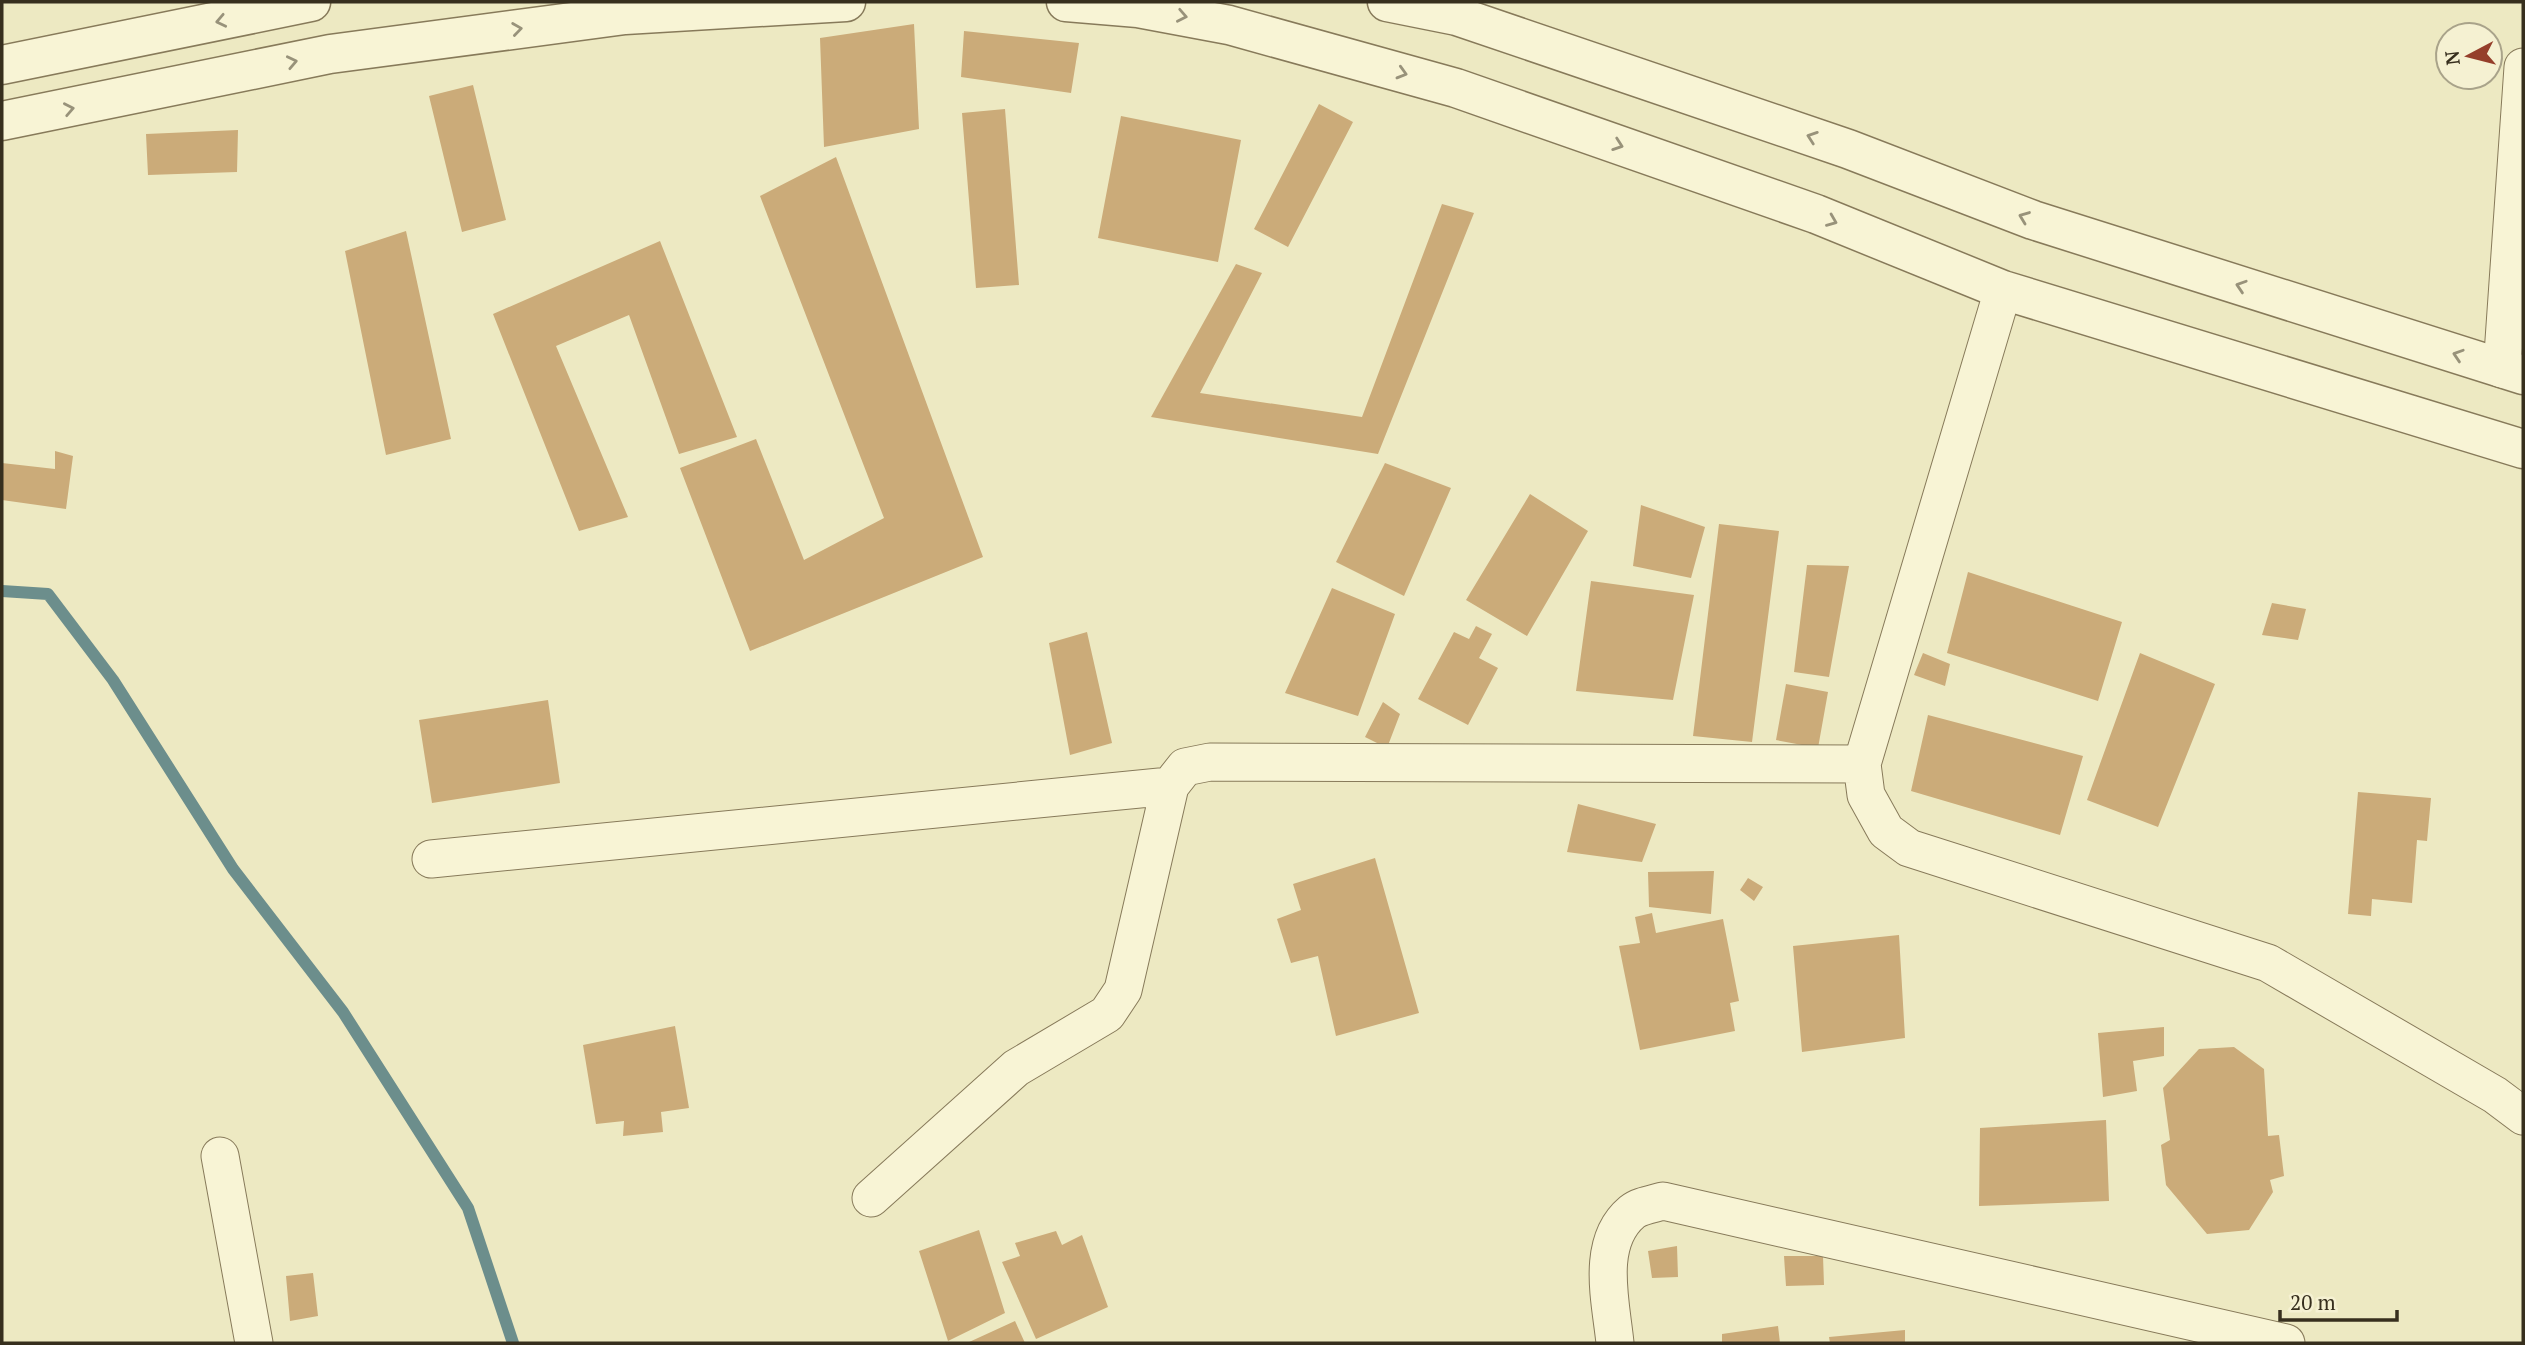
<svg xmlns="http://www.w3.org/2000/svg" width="2525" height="1345" font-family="'PT Serif',serif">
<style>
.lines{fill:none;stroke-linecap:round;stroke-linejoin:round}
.stream{stroke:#6c8e8c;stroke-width:12}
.building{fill:#cbab79}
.minor-casing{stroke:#877a5a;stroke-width:39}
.tertiary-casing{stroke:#877a5a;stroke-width:41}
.minor{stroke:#f8f4d5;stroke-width:37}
.tertiary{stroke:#f8f4d5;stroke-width:38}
.oneway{stroke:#98927a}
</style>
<rect width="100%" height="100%" fill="#ede9c2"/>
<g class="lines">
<path class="stream" d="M2,591l46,3 65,86 120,189 110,143 125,196 45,135"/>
</g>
<path class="building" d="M914,24l5,105 -95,18 -4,-109z
M964,31l115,12 -8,50 -110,-16z
M473,85l33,135 -44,12 -33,-136z
M1319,104l34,18 -65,125 -34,-18z
M1005,109l14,176 -43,3 -14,-175z
M1121,116l120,24 -23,122 -120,-24z
M238,130l-1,42 -89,3 -2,-41z
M836,157l147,400 -233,94 -70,-183 76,-29 48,121 80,-42 -124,-322z
M1442,204l32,9 -96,241 -227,-37 85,-153 26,9 -62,120 162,24z
M406,231l45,208 -65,16 -41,-204z
M660,241l77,196 -58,17 -50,-139 -73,31 72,171 -49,14 -86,-217z
M55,451l18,5 -7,53 -64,-9v-37l53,6z
M1385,463l66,25 -47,108 -68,-34z
M1530,494l58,37 -61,105 -61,-36z
M1641,505l64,22 -14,51 -58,-12z
M1719,524l60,7 -27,211 -59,-6z
M1807,565l42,1 -20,111 -35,-5z
M1968,572l154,50 -24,79 -151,-48z
M1591,581l103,14 -21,105 -97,-9z
M1332,588l63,26 -37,102 -73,-23z
M2272,603l34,6 -8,31 -36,-5z
M1476,626l16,8 -13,24 19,10 -30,57 -50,-26 36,-67 15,7z
M1087,632l25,111 -42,12 -21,-112z
M1923,653l27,11 -5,22 -31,-11z
M2140,653l75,31 -57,143 -71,-27z
M1786,684l42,8 -10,56 -42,-8z
M548,700l12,83 -128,20 -13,-83z
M1383,702l17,12 -13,34 -22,-11z
M1928,715l155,41 -23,79 -149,-44z
M2358,792l73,6 -4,43 -10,-1 -5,63 -40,-4 -1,17 -23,-2z
M1578,804l78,20 -14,38 -75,-10z
M1375,858l44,155 -83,23 -18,-80 -27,7 -14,-44 24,-9 -8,-26z
M1714,871l-3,43 -62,-7 -1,-35z
M1748,878l15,9 -9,14 -14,-11z
M1652,913l4,20 67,-14 16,82 -9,2 5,28 -95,19 -21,-104 21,-3 -5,-26z
M1899,935l6,103 -103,14 -9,-106z
M675,1026l14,82 -28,4 2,20 -40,4 1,-15 -28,3 -13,-79z
M2164,1027v29l-31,5 4,30 -34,6 -5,-64z
M2234,1047l30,22 4,67 11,-1 5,41 -14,4 3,12 -24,38 -42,4 -41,-49 -5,-40 9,-5 -7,-52 36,-39z
M2106,1120l3,81 -130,5 1,-78z
M979,1230l26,83 -57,28 -29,-90z
M1056,1231l6,14 20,-10 26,72 -72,32 -34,-77 18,-6 -5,-13z
M1677,1246l1,31 -26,1 -4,-27z
M1784,1256h39l1,29 -38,1z
M313,1273l5,43 -28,5 -4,-45z
M1015,1321l10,22h-58z
M1778,1326l2,17h-58v-9z
M1905,1330v13h-75l-1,-6z"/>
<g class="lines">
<g class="minor-casing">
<path id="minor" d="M2003,290l-141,474 4,31 20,36 23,17 359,115 227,132 28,21
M2502,369l21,-302
M431,859l739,-73
M220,1156l34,187
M871,1198l145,-130 91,-54 16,-24 47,-204 15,-19 25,-5 652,2
M1615,1343c-4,-41 -20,-100 17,-131 7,-6 21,-8 31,-11l623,142"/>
</g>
<g class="tertiary-casing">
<path id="tertiary" d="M1066,2l72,6 91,17 227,63 360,126 187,76 520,159
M1387,2l70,14 391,133 185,71 490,155
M2,65l309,-63
M2,121l328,-67 295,-39 221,-13"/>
</g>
<use href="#minor" class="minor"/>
<use href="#tertiary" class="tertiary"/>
</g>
<defs><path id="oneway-chevron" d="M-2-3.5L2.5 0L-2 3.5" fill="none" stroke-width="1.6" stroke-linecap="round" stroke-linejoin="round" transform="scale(1.75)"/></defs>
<g class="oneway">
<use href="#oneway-chevron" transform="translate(1182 16) rotate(11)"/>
<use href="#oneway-chevron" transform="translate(221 21) rotate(168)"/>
<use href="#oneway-chevron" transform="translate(517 29) rotate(-8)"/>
<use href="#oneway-chevron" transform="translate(292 62) rotate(-12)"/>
<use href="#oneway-chevron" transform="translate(1402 73) rotate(16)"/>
<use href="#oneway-chevron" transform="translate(69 109) rotate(-11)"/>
<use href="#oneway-chevron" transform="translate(1812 137) rotate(-161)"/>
<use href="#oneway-chevron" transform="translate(1618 145) rotate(19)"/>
<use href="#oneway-chevron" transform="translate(2024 217) rotate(-159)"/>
<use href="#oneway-chevron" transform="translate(1832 221) rotate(22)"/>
<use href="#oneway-chevron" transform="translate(2241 286) rotate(-162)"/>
<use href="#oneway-chevron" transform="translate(2458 355) rotate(-162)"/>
</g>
<rect width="2525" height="1345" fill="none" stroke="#372f1e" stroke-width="7"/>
<g transform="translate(2469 56) rotate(263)"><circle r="33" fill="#f5f1d2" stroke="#a9a38a" stroke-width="2"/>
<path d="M0-5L12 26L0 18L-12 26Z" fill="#953f2b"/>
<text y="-10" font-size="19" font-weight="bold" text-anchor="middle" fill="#372f1e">N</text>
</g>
<path d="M2280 1310v10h117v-10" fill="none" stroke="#372f1e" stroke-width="3.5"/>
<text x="2290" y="1310" font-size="21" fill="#372f1e" stroke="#f5f1d2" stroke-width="5" paint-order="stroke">20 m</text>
</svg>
